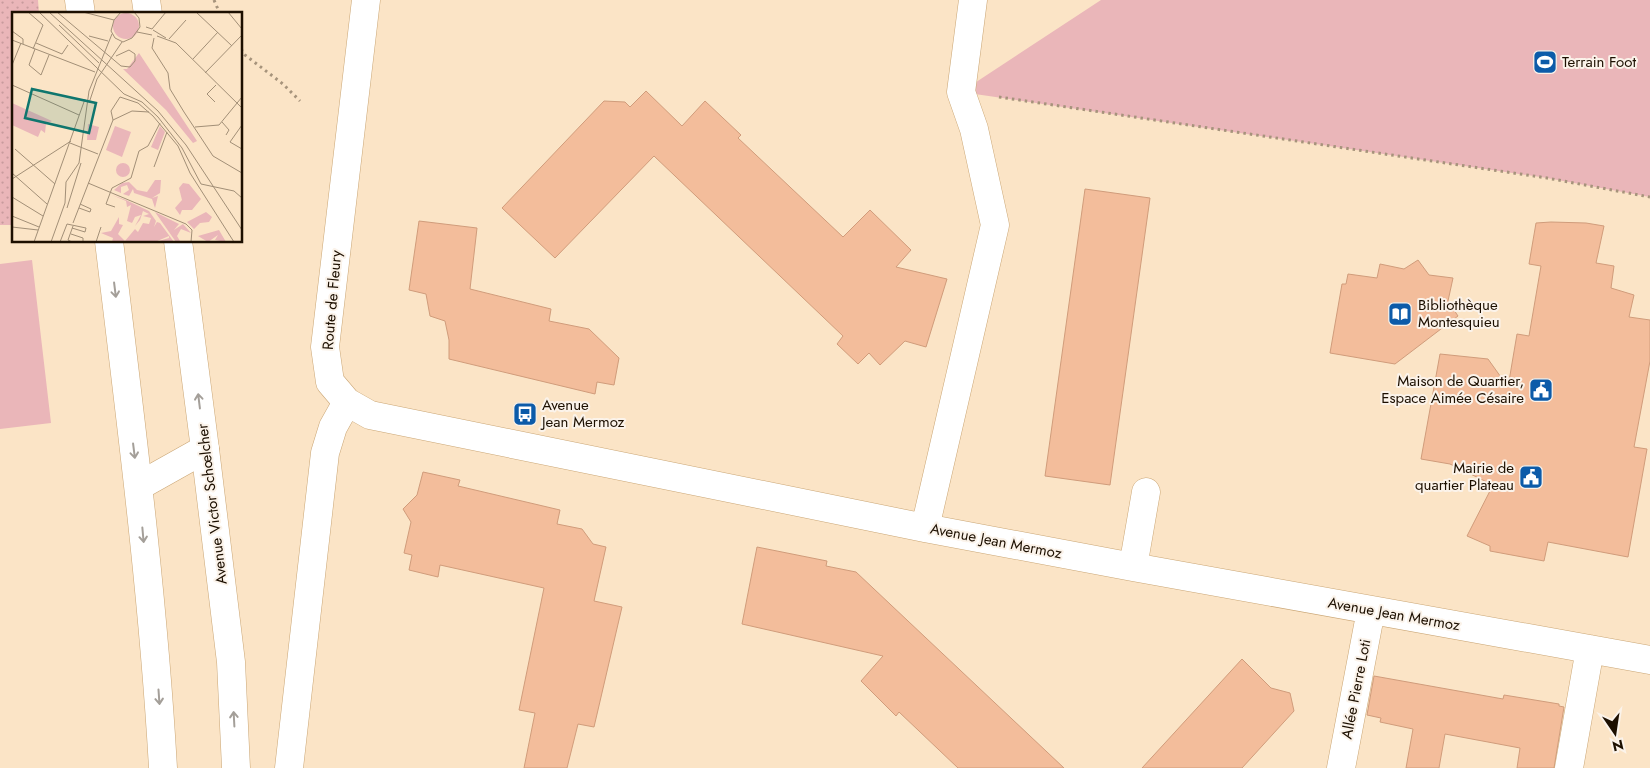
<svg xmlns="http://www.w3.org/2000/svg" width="1650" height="768" font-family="Jost,sans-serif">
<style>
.grass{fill:url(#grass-dots)}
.park{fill:#eab6b9}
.building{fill:#f3bd9b;stroke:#d09c7b}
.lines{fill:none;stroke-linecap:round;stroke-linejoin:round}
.minor-casing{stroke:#caa675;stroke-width:29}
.major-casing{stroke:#caa675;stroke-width:29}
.path{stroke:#a6937b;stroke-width:3;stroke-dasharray:2.5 4;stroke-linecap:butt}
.minor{stroke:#fff;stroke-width:28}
.major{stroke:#fff;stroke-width:28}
.oneway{stroke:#a49f99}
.labels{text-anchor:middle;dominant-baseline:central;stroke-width:4;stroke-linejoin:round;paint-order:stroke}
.poi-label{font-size:15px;fill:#1c0f00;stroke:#fbf3ea;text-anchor:start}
.street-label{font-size:15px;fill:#1c0f00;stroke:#fbf3ea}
.inset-road{fill:none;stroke:#a28f77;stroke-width:1}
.view{fill:#0f766e;fill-opacity:0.15;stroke:#0f766e;stroke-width:2.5}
.inset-edge{fill:none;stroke:#1c0f00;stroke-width:2.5}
</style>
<defs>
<pattern id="grass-dots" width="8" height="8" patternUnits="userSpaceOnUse" patternTransform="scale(1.25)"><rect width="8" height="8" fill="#eab6b9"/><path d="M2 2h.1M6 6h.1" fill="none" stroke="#c89b9d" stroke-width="1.8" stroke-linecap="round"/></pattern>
</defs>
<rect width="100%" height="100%" fill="#fbe4c6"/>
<path class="grass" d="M0,0h38l1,14h-25v211h-14z"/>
<path class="park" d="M1101,0h549v197l-103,-19 -586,-86z
M32,260l19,163 -51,6v-165z"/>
<path class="building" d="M646,91l36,35 23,-25 36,34 -3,3 105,99 27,-27 41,40 -15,17 51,12 -21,68 -21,-6 -25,24 -11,-12 -11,11 -21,-20 6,-8 -189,-180 -99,102 -53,-50 102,-107 21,1 5,5z
M1085,189l65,9 -40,287 -65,-9z
M419,221l58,7 -7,61 81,20 -2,12 40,8 30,29 -5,27 -17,-3 -2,12 -146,-35v-19l-4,-19 -15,-5 -4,-22 -17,-4z
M1551,222l35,1 18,3 -8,37 18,3 -3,22 23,7 -5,22 21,3v41l-16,86 13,2 -19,108 -80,-15 -4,19 -54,-10v-5l-23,-10 26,-51 -43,-21 -29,-5 19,-105 48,5 20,28 9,-53 12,2 12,-70 -12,-2 7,-41z
M1418,260l11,15 24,3 -5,23 10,15 -63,48 -65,-11 12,-69h4l2,-10 29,4 3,-14 24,5z
M423,472l37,8 -2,6 102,24 -3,14 25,5 11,15 13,3 -12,54 28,6 -28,120 -16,-3 -11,44h-43l11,-55 -16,-3 25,-122 -104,-23 -2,12 -29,-7 3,-15 -8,-2 7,-31 -8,-13 14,-14z
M757,547l70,14 -1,5 30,6 208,196h-106l-59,-56 -3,4 -35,-35 22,-25 -141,-32z
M1242,659l29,29 19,5 4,18 -52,57h-100z
M1374,676l129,23 1,-4 55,9v2l5,1 -10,61h-37l3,-20 -75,-14 -6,34h-33l7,-39 -33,-7 1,-4 -14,-3z"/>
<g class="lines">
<g class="minor-casing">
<path id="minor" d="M366,0l-41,347 5,35 17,20 23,13 555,113 208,39 517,93
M139,486l66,-37
M925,528l70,-303 -21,-96 -13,-37 12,-92
M1133,567l13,-75
M289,768l36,-315 8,-26 14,-25
M1341,768l30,-158
M1569,768l21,-119"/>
</g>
<g class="major-casing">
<path id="major" d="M79,0l2,14
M146,0l2,14
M109,241c21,175 44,351 54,527
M178,241l27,208 26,213 5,106"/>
</g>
<path class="path" d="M214,0l6,14
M241,49l4,6 38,29 17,17
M999,97l548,81 103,19"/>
<use href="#minor" class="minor"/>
<use href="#major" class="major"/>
</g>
<defs><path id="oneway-shaft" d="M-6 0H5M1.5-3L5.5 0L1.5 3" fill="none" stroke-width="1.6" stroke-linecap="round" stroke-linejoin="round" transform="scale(1.25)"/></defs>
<g class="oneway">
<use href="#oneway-shaft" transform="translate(115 290) rotate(83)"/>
<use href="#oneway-shaft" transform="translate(199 401) rotate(-97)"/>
<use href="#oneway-shaft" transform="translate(134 451) rotate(83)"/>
<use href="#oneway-shaft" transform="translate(143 535) rotate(85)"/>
<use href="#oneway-shaft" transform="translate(159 697) rotate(86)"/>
<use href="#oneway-shaft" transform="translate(234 719) rotate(-93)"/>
</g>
<defs>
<g id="stadium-square" transform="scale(1.25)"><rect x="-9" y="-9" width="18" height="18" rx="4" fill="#0c5ba9" stroke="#fbf3ea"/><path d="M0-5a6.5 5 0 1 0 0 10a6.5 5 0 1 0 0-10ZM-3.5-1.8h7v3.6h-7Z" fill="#fff"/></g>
<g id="library-square" transform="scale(1.25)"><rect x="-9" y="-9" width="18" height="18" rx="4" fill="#0c5ba9" stroke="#fbf3ea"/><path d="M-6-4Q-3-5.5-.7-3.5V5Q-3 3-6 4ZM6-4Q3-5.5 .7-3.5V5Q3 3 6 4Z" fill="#fff"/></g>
<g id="civic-square" transform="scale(1.25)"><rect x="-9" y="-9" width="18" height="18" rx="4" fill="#0c5ba9" stroke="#fbf3ea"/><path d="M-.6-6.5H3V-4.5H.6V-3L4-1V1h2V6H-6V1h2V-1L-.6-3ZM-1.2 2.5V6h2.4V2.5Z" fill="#fff"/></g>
<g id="bus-square" transform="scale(1.25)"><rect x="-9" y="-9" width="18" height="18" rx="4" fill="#0c5ba9" stroke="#fbf3ea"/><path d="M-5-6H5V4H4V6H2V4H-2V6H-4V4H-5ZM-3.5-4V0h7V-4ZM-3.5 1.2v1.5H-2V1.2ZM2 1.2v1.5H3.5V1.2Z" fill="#fff"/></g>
</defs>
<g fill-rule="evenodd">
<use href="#stadium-square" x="1545" y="62"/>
<use href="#library-square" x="1400" y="314"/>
<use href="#civic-square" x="1541" y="390"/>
<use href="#bus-square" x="525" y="414"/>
<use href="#civic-square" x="1531" y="477"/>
</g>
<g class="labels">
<g class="poi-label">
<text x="1562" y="62">Terrain Foot</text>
<text x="1418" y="305">Bibliothèque<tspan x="1418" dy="17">Montesquieu</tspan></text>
<text x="1524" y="381" text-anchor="end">Maison de Quartier,<tspan x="1524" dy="17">Espace Aimée Césaire</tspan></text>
<text x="542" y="405">Avenue<tspan x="542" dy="17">Jean Mermoz</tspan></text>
<text x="1514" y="468" text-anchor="end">Mairie de<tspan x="1514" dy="17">quartier Plateau</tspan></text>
</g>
<g class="street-label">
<text transform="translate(332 300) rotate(-85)">Route de Fleury</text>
<text transform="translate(212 504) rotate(-97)">Avenue Victor Schœlcher</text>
<text transform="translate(996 541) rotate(11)">Avenue Jean Mermoz</text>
<text transform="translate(1394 614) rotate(10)">Avenue Jean Mermoz</text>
<text transform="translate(1356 689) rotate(-79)">Allée Pierre Loti</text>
</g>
</g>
<g transform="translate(12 12)">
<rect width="230" height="230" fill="#fbe4c6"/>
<path d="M101 14a13 13 0 1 1 26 0a13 13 0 1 1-26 0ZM76,112l11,3 -3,13h-9zM103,114l16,6 -9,25 -16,-7zM104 158a7 7 0 1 1 14 0a7 7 0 1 1-14 0ZM143,168h6l-1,13 -8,5 6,-2 -3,12 -3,-9 -18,-6 -1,-4 -4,7 -6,-2 6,-4 -2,-5 -6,2v6l-7,-3 8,-7 7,-1 8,8 10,2zM171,171l6,1 12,15 -9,11h-10l-2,5 -5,-7 7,-8 -3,-12zM100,183l14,5 23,11 7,10 -2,6 3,-5 3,1 14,19 -15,-1 10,-3v-2l-14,6h-43l1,-4 -12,-5 10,-2 8,-14v7l4,1 -5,9 7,7 10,-12 3,3 5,-9 6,1 2,-6 -8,-2 6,-2 -6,-3 -3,9 -5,6 6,-11 -6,2 -3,6 -5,-2 4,-16 -4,2 -1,-6zM143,200l24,12 -5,6 9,-6 8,9 -10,-4 -4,7 3,5 -4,1zM194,200l6,5 -3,5 -9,1 -6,6 -7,-7zM207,218l7,12 -11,-2 3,-5 -10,7 -10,-6z" fill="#eab6b9"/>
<path d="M127,41l58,88 -4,2 -27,-33 -43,-41h4z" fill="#eab6b9"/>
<path d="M0,91l40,18 -6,3 -1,9 -4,-3 -3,7 -26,-12zM148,114l5,6 -7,18 -7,-3z" fill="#eab6b9"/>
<path class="inset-road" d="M16,0l15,13 -10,24M27,0l85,82 18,8 16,15 24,31 19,36 33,7 8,7M37,0l109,99 28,34 56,85M45,0l64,54 9,1 5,-6v-7l-6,-4 -13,6M71,0l31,8M109,0l-7,8 -3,11 4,7 8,4 9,-4 8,-11 -1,-9 -5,-6M184,0l36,34M216,0l14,17M47,13l40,38M134,15l6,2 14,-17M141,18l13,8M0,19l11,8v5M125,20l15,3M77,24l19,5M145,24l19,7 66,65M142,26l-2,10 16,25 2,16 14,23 29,44 29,17M157,27l17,-19M0,28l83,32M24,31l26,11 6,-9M23,37l-6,16 12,10 8,-20M181,47l25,-27M0,53l9,-22M193,61l37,-38M0,73l67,30M203,90l-8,-8 9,-9M77,91l8,-24 25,-37M101,108l-2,-9 9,-14 18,6 15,13 25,30 12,27 44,69M210,110l7,8 -3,5M230,113l-12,17 12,7M183,115l24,-2 23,-28M58,131l28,11M3,137l40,35M142,155l13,-35M0,161l35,31M0,167l59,-38M76,171l98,41 6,6 -1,12M0,185l31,19M103,195l-9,-3 6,-16 19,-10 8,-27 9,-5 12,-23M55,196l14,-45M67,196l11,4 1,-3 -11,-5M0,204l27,11M61,211l40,-103 19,-9 17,1M0,215l26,3M59,222l12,4v4M22,230l51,-143M39,230l14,-39 1,-21 13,-19 10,-72 23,-57M48,230l7,-18 19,4 -1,4 -13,-4M60,230l-4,-2 5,-14M84,230l5,-15"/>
<path class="view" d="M20,77l64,14 -7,30 -64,-15z"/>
<rect width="230" height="230" class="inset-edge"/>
</g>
<g transform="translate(1615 733) rotate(167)" stroke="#fbf3ea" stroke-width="4" paint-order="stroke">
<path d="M0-4L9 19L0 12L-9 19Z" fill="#1c0f00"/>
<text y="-8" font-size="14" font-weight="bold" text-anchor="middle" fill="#1c0f00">N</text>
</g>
</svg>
